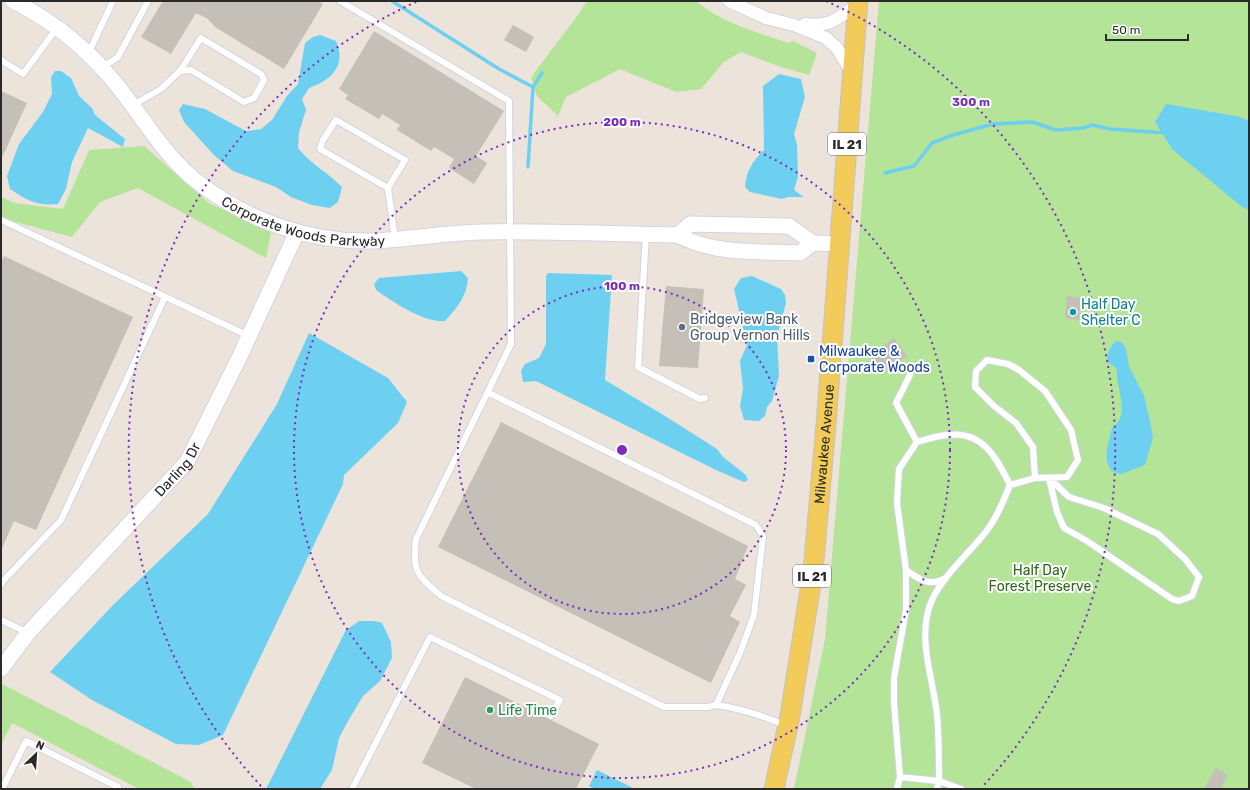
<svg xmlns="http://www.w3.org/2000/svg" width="1250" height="790" font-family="Rubik,sans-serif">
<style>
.green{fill:#b3e497}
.water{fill:#6dd0f0}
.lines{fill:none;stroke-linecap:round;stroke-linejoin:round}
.stream{stroke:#6dd0f0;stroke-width:3.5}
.building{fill:#c4bfb7}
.service-casing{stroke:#d1d4e3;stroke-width:8}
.minor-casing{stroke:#d1d4e3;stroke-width:14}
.tertiary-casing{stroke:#d1d4e3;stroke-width:17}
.primary-casing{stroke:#c3c3c3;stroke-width:21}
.service{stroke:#fff;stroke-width:6}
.minor{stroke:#fff;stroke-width:12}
.tertiary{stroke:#fff;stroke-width:15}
.primary{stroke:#f2cb5a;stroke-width:19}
.ring{fill:none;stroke:#7b2cbf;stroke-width:2;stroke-dasharray:2 4}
.culture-dot{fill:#0f9aa8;stroke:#fff;stroke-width:1.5}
.service-dot{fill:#5c6f8a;stroke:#fff;stroke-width:1.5}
.transit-dot{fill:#1a4fb4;stroke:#fff;stroke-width:1.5}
.leisure-dot{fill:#2e9e5b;stroke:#fff;stroke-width:1.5}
.labels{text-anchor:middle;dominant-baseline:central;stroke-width:4;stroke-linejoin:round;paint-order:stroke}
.shield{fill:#fff;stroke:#6a6a6a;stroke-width:1}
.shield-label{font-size:13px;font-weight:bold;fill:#2a2a2a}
.street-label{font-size:14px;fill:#2a2a2a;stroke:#fff}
.culture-label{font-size:14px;fill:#0d838f;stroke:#fff;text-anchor:start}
.service-label{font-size:14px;fill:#4e5e75;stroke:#fff;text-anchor:start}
.transit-label{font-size:14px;fill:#164399;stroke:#fff;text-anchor:start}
.park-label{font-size:14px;fill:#2b6819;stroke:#fff}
.leisure-label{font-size:14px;fill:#27864d;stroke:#fff;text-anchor:start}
.centre{fill:#7b2cbf;stroke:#fff;stroke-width:2}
.ring-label{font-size:12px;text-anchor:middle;font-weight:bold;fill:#7b2cbf;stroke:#fff;stroke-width:4;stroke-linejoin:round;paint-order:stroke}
</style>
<rect width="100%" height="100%" fill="#ece4db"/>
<path class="green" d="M587,1h109c26,22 60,31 92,42l5,-2 24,12 -8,22 -28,-8 -40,-15 -17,10 -23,27 -25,3 -56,-23 -54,28 -8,19 -21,-20 -6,-18c18,-27 39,-50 56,-77z
M879,1h370v788h-455l31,-150z
M144,146l66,58 62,24 -6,30 -128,-70 -38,14 -28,35 -71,-19v-21l14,6 48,6 26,-59z
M2,684l189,98 3,7h-55l-127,-66 -11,22z"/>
<path class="water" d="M320,35l16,6c11,24 -5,40 -27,47l-7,11 4,11 -7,22 -1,16c13,16 29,24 44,39l-4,15 -8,6 -18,-3 -21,-8 -15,-10 -43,-16 -19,-16 -30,-33 -5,-12 4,-6 22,5 41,22 15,-2 11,-9 15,-24 11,-12 7,-41 8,-6z
M55,71h6l10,7 8,18 13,12 3,7 30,24 -2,8 -35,-19 -16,34 -6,27 -8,15c-21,2 -30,-3 -48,-15l-3,-13 12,-32 24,-32 9,-18 -1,-17z
M779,74l22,5 4,18 -11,37 3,11 1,32 -4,13 10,7h-16l-6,2 -32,-7 -5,-5c1,-16 8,-26 19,-37l-1,-64z
M1166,104l75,13 8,4v89l-7,-3 -70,-58 -17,-27z
M461,271l7,7c-1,18 -11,30 -23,43 -21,2 -52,-19 -69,-31l-2,-6 5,-6z
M548,273l64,2 -7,105 60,36 52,33 6,8 23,18 2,5 -4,2 -26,-11 -182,-90 -13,1 -2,-11 4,-7 14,-6 7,-14v-68z
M752,276l29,13 4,6 1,8 -9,33 2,40 -7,25 -5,6 -2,9 -6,5 -15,-1 -4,-14 3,-17 -3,-28 7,-16 -13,-56 7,-11z
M309,333l79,45 19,24 -9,21 -54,52 -1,9 -120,251 -24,10 -23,-1 -84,-44 -42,-28 64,-68 94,-90 69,-110z
M1116,341l5,1 5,6 3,19 15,28 7,31 2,12 -8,27 -24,9 -8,-2c-12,-12 -4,-30 -1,-44 20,-13 3,-41 5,-59l-10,-8c0,-8 3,-15 9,-20z
M359,621h15l8,2 9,19 1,16 -12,23 -17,15 -15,25 -9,17 -7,32 -12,19h-54l80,-159z
M597,770l36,18v1h-38l-6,-3z"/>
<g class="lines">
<path class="stream" d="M392,1l107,68 34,18
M528,167l5,-80 9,-14
M885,173l29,-7 18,-23 21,-8 40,-11 39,-2 24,8 27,-2 9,-3 18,4 56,4"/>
</g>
<path class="building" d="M163,1h155l5,3 -39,65 -69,-42 -7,-8 -12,-6 -25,41 -30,-17z
M513,25l21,12 -8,15 -22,-12z
M374,31l130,80 -28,45 11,7 -13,21 -25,-16 5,-9 -20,-12 -3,4 -34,-21 3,-5 -18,-11 -3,5 -34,-20 3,-4 -9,-6z
M1,91l26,12 -26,57z
M4,256l129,61 -97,213 -22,-9 -13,30v-289z
M666,286l38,3 -6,79 -39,-2z
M1067,296l14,2 -2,22 -14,-2z
M894,338l13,18 -24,17 -13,-18z
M501,422l247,124 -13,33 11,6 -16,31 10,6 -29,61 -273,-136z
M465,677l134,67 -23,45h-100l-54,-26z
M1216,768l12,7 -8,14h-16z"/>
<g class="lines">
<g class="service-casing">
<path id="service" d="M340,1l169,100 2,243 -95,195c-4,33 1,36 25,57l223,111h44l8,-2 24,-52 14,-38 9,-79 -7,-11 -267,-132
M88,54l25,-53
M1,60l22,14 33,-45
M103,67l15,-10 30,-56
M133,105l28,-16 19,-18 11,-1 53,32 10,-4 10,-18 -3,-6 -60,-36 -21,33
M388,188l17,-28 -69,-40 -13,20 -3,9 68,39 7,51
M1,220l248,116
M646,235l-8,132 62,32 5,-1
M910,375l-14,28 21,39
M1049,478l20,19 35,11 54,26 27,25 14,18 -7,19 -13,5 -7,-2 -85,-58 -23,-13 -7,-16z
M1010,485l25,-7 32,-1 11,-17 -7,-30 -26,-39 -26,-21 -11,-6 -21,-4 -11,11 -1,16 19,19 22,17 17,24 2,31
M906,570c13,9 23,17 38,9
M1,585l2,-4 58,-61 104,-223
M1,620l27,13
M716,705c24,3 47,11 69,20
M900,777l39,4 22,8
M2,789l24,-48 92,46 -1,2
M352,789l78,-152 130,63 -9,16
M897,789l3,-12 -6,-74v-25l12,-68v-40l-9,-67 2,-34 18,-27c10,-3 20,-6 30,-7 36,-5 50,24 63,50 -7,17 -14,34 -25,48 -18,22 -41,42 -53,67 -16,35 1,78 5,114 2,22 2,44 2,67l-2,8"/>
</g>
<g class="minor-casing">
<path id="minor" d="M729,1l37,17 28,7 32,13 11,10 15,25
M805,24c25,4 33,-6 53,-20"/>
</g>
<g class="tertiary-casing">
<g id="tertiary">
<path id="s1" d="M13,1c36,18 71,45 98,77 29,34 49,73 84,102 50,40 115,63 179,61 36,-2 71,-8 106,-9 66,-1 132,2 198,3"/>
<path d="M813,243l-13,10c-41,-2 -86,2 -122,-18l12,-11 99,2 24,17 26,1"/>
<path id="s2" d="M1,669l27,-36 159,-171 53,-106 57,-124"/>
</g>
</g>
<g class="primary-casing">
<g id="primary">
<path id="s3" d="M774,789l16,-73 23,-145 13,-146 32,-424"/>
</g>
</g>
<use href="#service" class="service"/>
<use href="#minor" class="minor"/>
<use href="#tertiary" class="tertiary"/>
<use href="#primary" class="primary"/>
</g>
<g class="ring">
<circle cx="622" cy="450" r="164"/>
<circle cx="622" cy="450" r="328"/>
<path d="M261 786A493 493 0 0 1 418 1M826 1A493 493 0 0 1 983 786"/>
</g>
<circle class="culture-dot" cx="1073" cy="312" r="4"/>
<circle class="service-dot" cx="682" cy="327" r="4"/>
<rect class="transit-dot" x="807" y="355" width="8" height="8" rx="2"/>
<circle class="leisure-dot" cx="490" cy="710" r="4"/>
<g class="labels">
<g class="shield">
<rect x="828" y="133" width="38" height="22" rx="3"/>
<rect x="793" y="565" width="38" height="22" rx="3"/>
</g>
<g class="shield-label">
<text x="847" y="144">IL 21</text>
<text x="812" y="576">IL 21</text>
</g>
<g class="street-label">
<text stroke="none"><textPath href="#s1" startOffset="377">Corporate Woods Parkway</textPath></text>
<text stroke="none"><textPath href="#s3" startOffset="349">Milwaukee Avenue</textPath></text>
<text stroke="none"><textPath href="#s2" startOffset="267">Darling Dr</textPath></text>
</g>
<g class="culture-label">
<text x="1081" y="304">Half Day<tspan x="1081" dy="16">Shelter C</tspan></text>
</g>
<g class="service-label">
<text x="690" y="319">Bridgeview Bank<tspan x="690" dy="16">Group Vernon Hills</tspan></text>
</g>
<g class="transit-label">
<text x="819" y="351">Milwaukee &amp;<tspan x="819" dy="16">Corporate Woods</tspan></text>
</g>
<g class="park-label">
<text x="1040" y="570">Half Day<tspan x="1040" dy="16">Forest Preserve</tspan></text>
</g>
<g class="leisure-label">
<text x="498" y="710">Life Time</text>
</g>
</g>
<circle cx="622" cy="450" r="6" class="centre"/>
<g class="ring-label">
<text x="971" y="106">300 m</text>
<text x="622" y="126">200 m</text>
<text x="622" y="290">100 m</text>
</g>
<rect width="1250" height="790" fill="none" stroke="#2a2a2a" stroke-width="4"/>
<g transform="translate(36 754) rotate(25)" stroke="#ffffff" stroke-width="3" paint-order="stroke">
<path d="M0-3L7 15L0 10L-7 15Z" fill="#2a2a2a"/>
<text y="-6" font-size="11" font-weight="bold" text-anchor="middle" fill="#2a2a2a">N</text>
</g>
<path d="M1106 34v6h82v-6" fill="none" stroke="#2a2a2a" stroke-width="2"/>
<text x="1112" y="34" font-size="12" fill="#2a2a2a" stroke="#ffffff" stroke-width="3" paint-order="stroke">50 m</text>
</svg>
